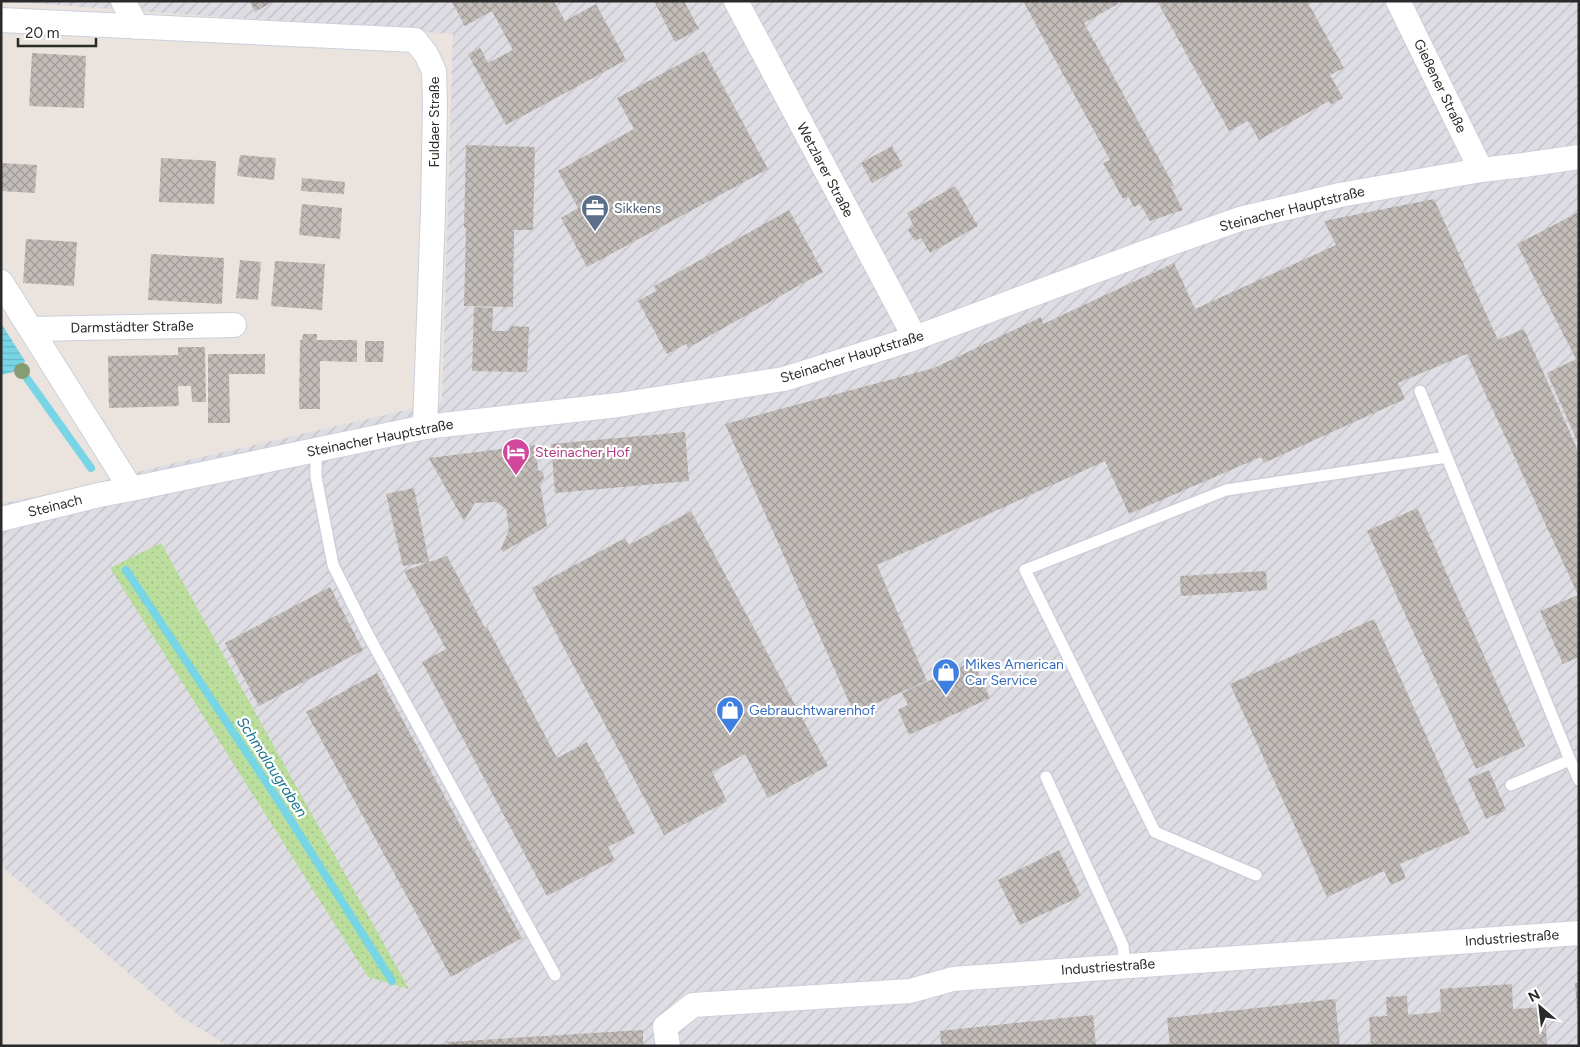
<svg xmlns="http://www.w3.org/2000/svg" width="1580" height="1047" font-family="Figtree,sans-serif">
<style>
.industrial{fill:url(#industrial-furrows)}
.grass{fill:url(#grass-dots)}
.water{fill:url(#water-rules)}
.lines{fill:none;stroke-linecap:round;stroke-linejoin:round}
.stream{stroke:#77d5e6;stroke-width:8}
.building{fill:url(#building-cross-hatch)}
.lane-casing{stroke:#cbd0db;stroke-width:14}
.street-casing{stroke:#cbd0db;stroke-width:26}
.lane{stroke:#fff;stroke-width:11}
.street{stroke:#fff;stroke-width:24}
.tree{fill:#879c74}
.labels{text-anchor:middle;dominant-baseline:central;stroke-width:4.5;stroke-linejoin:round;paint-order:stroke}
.street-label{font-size:14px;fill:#2a2a2a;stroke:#fff}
.service-label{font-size:14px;fill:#4e5e75;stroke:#fff;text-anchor:start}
.hotel-label{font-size:14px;fill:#b23c85;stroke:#fff;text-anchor:start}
.shop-label{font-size:14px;fill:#366cbe;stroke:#fff;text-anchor:start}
.water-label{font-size:15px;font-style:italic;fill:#177591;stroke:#fff}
</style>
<defs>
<pattern id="industrial-furrows" width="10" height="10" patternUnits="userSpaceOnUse" patternTransform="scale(1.25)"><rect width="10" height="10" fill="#dedde4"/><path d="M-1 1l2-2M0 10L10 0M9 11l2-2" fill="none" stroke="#bfbec4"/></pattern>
<pattern id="grass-dots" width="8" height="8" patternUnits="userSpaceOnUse" patternTransform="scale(1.25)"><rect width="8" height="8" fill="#bbde9d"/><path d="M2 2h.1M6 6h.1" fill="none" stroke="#a1bf87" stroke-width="1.8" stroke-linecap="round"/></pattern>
<pattern id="water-rules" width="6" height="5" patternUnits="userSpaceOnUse" patternTransform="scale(1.25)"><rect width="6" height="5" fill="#77d5e6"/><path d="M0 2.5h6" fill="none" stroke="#67b7c5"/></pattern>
<pattern id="building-cross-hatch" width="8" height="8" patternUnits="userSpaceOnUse" patternTransform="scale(1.25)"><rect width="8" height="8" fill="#c3bdb9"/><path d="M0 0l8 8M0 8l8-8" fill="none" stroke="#9f9a97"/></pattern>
</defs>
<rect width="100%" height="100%" fill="#ebe3dd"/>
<path class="industrial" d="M1,1h1578v1045h-1351l-47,-29 -180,-151v-362l89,-19 38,-11 314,-72 11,-368z"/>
<path class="grass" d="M161,543l248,446 -41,-12 -258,-409z"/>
<path class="water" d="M1,323l24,38 -4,9 -20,5z"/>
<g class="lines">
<path class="stream" d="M21,370l70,98
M126,570l152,230 114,181"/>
</g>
<path class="building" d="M249,1h25l-19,11z
M451,1h103l11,20 31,-17 30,56 -120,65 -38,-71 12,-6 8,15 25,-13 -21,-39 -27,15z
M654,1h30l15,28 -24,13z
M1023,1h93l2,3 -34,19 90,163 -3,1 12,23 -33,11 -10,-17 -6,3 -6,-11 -5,3 -20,-36 7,-3z
M1157,1h150l37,67 -14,7 13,23 -13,7 -1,-4 -70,39 -11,-19 -19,10z
M704,51l64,118 -181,98 -26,-49 17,-10 -20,-37 76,-42 -17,-31z
M32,53l54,3 -2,52 -55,-2z
M466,145l69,2 -2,83h-19l-1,77 -49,-1 2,-78h-2z
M892,146l11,20 -31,17 -11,-20z
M240,155l36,3 -2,22 -37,-4z
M161,158l55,3 -2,43 -55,-2z
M1,163l36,2 -2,28 -34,-2z
M302,178l43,4 -1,12 -43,-3z
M955,186l23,40 -48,27 -9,-15 -6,3 -7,-11 6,-4 -7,-13z
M1434,199l64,141 26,-11 55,124v204l-16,7 -23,-53 38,-16 -111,-241 -69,29 7,16 -141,64 -3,-6 -132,57 -24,-53 -228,104 50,116 -73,32 -129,-289 209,-56 107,-51 2,7 131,-61 21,46 141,-64 -12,-24z
M302,204l40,4 -2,31 -41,-4z
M789,210l34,62 -135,76 -2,-4 -19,10 -29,-53 18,-10 -2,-5z
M1579,212v233l-32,-72 29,-14 -59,-115z
M26,239l51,3 -3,44 -51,-3z
M151,254l73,4 -2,46 -74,-4z
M240,260l21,2 -3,38 -22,-2z
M275,261l50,3 -3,46 -51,-4z
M474,307l19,1 -1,23h17l1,-5 19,1 -2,45 -55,-1z
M303,334h14v6h40v22l-37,-1v48h-21l1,-69h2z
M365,341h19l-1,21h-18z
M178,347h27l1,55h-14l-1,-16h-13l1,20 -70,2 -1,-52 70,-1z
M208,354h57v20h-36l1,49h-22z
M685,432l4,49 -134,12 -4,-49z
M535,445l3,25 5,3 1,6 -4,4 7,43 -44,26 -2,-3 8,-19 -3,-21 -9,-7 -22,1 -11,18 -35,-63z
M414,488l15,74 18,-6 38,72 2,-1 70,131 30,-16 48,91 -27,14 7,13 -68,36 -125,-234 24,-13 -42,-78 25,-9 -26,4 -17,-72z
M1417,508l108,238 -49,23 -109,-238z
M691,511l137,255 -60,32 -23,-44 -33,18 15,29 -63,34 -132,-247 93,-50 4,7z
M1266,571l1,19 -86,6 -1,-20z
M330,587l33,63 -104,56 -34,-63z
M1374,619l96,214 -70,31 6,14 -15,7 -7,-14 -57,26 -97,-213z
M973,661l17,37 -81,37 -11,-25 10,-5 -6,-12z
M377,673l145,265 -71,39 -145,-265z
M1489,770l17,40 -20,9 -18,-40z
M1059,850l22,46 -61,29 -22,-45z
M1575,983h4v26l-2,1z
M1512,984l1,25 32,-2 2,39h-176l-2,-29 18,-1 -1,-19 21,-1 1,19 33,-3 -1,-23z
M1335,999l5,47h-170l-3,-28z
M1093,1015l3,31h-155l-1,-15z
M643,1030v16h-194l-2,-4z"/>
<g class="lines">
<g class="lane-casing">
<path id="lane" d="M1420,391l150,369
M316,450v27l17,88 34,68 188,342
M1046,777l77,169 2,20
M1511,785l59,-25 9,20
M1256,875l-101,-43 -130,-262 201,-80 221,-33"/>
</g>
<g class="street-casing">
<path id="street" d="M123,1l14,26
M736,1l179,337
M1398,1l83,169
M1,20l414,20 11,14 8,17 1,33 -2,107 -8,216
M1,282l130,207
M31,329l203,-4
M1,519l98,-24 32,-6 294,-62 193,-22 166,-26 131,-41 231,-86 94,-33 100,-24 141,-25 43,-5 55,-8
M668,1046l-3,-19 28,-22 217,-14 43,-12 626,-46"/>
</g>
<use href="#lane" class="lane"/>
<use href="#street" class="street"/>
</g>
<circle class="tree" cx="22" cy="371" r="8"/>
<defs>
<g id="office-pin" transform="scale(1.4375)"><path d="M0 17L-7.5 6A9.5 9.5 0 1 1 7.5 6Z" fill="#5c6f8a" stroke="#fff"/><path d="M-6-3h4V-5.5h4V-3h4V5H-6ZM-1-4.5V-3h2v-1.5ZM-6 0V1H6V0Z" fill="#fff"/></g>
<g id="hotel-pin" transform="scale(1.4375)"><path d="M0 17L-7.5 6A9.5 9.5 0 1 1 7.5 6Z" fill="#d1479c" stroke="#fff"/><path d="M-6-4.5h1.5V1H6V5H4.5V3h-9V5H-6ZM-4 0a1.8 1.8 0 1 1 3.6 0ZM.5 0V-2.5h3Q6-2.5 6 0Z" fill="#fff"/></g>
<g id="shop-pin" transform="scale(1.4375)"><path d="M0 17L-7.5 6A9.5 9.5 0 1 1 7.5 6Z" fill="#3f7fe0" stroke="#fff"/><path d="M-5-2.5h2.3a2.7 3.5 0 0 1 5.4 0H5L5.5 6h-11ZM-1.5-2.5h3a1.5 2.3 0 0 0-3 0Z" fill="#fff"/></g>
</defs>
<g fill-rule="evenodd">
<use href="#office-pin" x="595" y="208"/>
<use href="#hotel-pin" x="516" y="452"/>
<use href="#shop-pin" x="946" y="672"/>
<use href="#shop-pin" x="730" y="710"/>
</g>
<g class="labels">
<g class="street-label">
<text transform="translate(1440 86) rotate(64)">Gießener Straße</text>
<text transform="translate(434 122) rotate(-90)">Fuldaer Straße</text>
<text transform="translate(825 170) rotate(62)">Wetzlarer Straße</text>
<text transform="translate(1292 209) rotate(-14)">Steinacher Hauptstraße</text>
<text transform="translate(132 327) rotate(-1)">Darmstädter Straße</text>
<text transform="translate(852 357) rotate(-17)">Steinacher Hauptstraße</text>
<text transform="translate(380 438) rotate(-11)">Steinacher Hauptstraße</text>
<text transform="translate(55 506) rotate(-14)">Steinach</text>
<text transform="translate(1512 938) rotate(-4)">Industriestraße</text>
<text transform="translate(1108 967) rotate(-4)">Industriestraße</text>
</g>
<g class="service-label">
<text x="614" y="208">Sikkens</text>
</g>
<g class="hotel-label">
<text x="535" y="452">Steinacher Hof</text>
</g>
<g class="shop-label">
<text x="965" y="664">Mikes American<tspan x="965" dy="16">Car Service</tspan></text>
<text x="749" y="710">Gebrauchtwarenhof</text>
</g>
<g class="water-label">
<text transform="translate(272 767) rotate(57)">Schmalaugraben</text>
</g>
</g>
<rect width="1580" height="1047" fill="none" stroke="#2a2a2a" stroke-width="5"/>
<g transform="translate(1540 1007) rotate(332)" stroke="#ffffff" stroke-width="4" paint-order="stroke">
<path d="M0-4L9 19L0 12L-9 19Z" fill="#2a2a2a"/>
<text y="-8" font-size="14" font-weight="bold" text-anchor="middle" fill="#2a2a2a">N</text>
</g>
<path d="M18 38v8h78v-8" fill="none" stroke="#2a2a2a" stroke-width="2.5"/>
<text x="25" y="38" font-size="15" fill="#2a2a2a" stroke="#ffffff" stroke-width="4" paint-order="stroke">20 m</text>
</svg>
